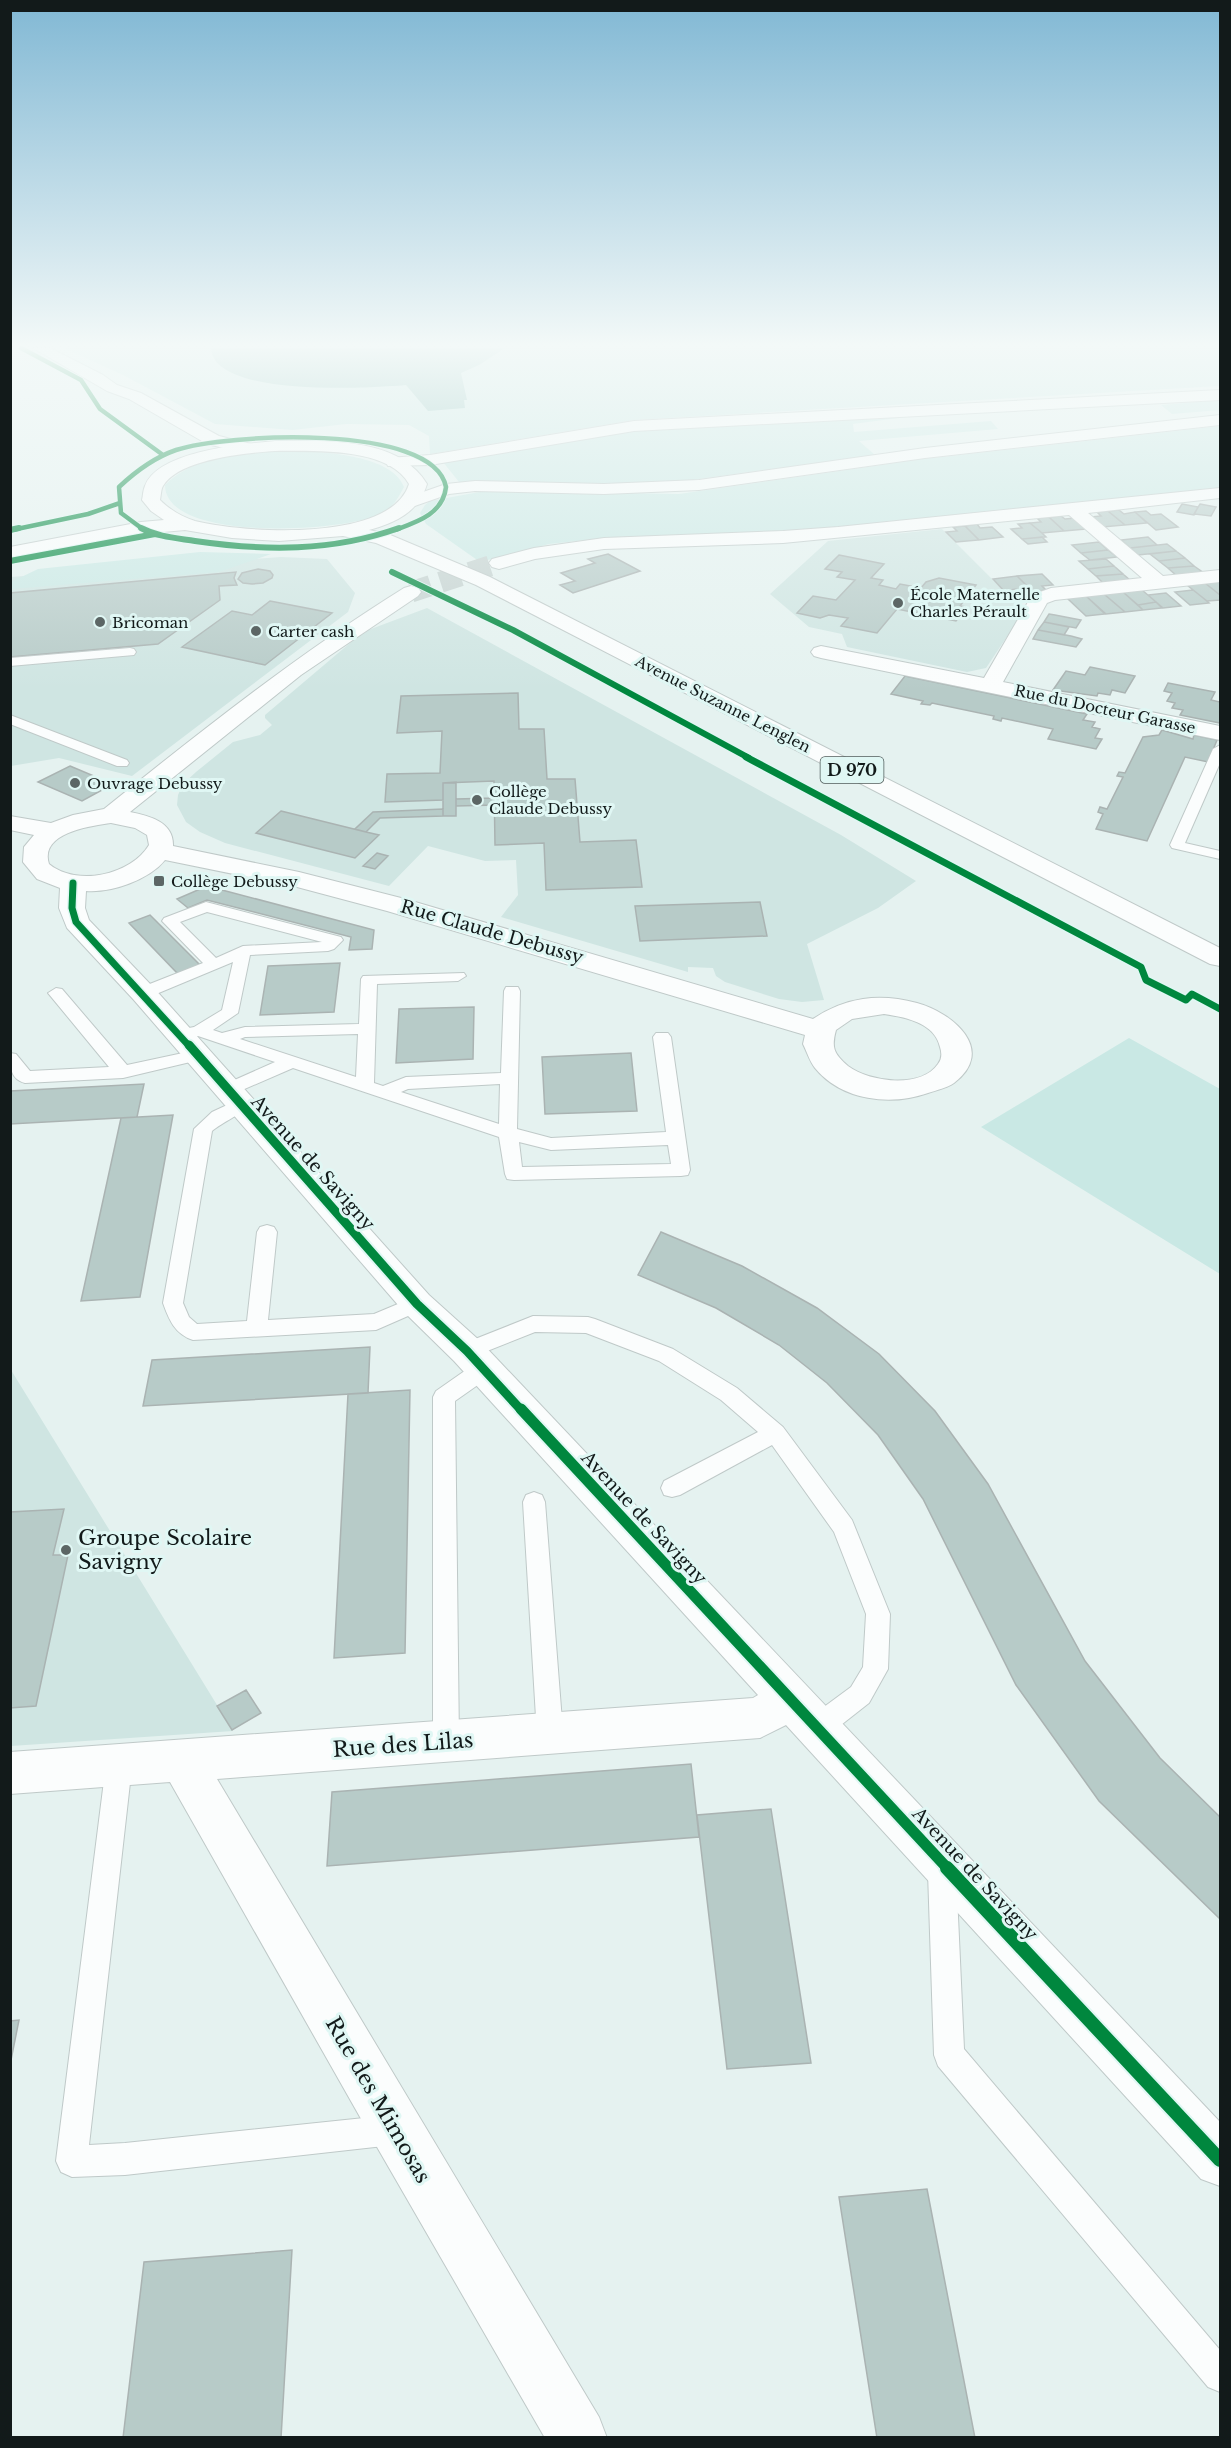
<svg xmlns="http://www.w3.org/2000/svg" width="1231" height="2448" font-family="'Libre Baskerville',serif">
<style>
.built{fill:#cfe5e2}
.green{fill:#c9e8e4}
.water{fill:#87bdb7}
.building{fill:#b7cbc8;stroke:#aab3b2;stroke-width:1.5}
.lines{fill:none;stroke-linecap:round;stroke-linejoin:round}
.street-tunnel{stroke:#c5d2d0;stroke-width:21;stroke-dasharray:21 10;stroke-linecap:butt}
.lane-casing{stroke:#bfc9c8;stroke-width:2}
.street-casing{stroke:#bfc9c8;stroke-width:2}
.secondary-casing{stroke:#bfc9c8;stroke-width:2}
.primary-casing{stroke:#bfc9c8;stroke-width:2}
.highway-casing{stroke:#bfc9c8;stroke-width:2}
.lane{fill:#fbfdfd;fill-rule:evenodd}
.street{fill:#fbfdfd;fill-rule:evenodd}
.secondary{fill:#fbfdfd;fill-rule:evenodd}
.primary{fill:#fbfdfd;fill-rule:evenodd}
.highway{fill:#fbfdfd;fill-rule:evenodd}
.cycleway-far5-casing{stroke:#e0f7f4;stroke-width:6}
.cycleway-far4-casing{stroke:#e0f7f4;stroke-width:8}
.cycleway-far3-casing{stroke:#e0f7f4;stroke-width:10}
.cycleway-far2-casing{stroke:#e0f7f4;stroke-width:13}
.cycleway-far1-casing{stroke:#e0f7f4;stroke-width:15}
.cycleway-casing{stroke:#e0f7f4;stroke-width:18}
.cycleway-far5{stroke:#00873e;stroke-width:4.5}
.cycleway-far4{stroke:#00873e;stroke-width:6}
.cycleway-far3{stroke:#00873e;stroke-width:7}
.cycleway-far2{stroke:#00873e;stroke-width:9}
.cycleway-far1{stroke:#00873e;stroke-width:11}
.cycleway{stroke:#00873e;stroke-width:14}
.poi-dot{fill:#5c6665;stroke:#e0f7f4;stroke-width:2}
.labels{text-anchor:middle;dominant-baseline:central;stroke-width:6;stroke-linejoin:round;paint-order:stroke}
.far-poi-label{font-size:15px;fill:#121a1a;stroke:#e0f7f4;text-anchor:start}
.far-street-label{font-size:15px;fill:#121a1a;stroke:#e0f7f4}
.shield{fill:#e0f7f4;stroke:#505c5b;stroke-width:1.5}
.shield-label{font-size:16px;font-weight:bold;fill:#121a1a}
.street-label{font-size:18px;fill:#121a1a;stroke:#e0f7f4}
.near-poi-label{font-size:21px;fill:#121a1a;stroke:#e0f7f4;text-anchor:start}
.near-street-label{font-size:21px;fill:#121a1a;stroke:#e0f7f4}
</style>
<rect width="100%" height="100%" fill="#e5f2f0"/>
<path class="built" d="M942,529l82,82 -38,57 -19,4 -120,-25 -5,-13 -33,-7 -39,-33 58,-53z
M281,557l46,2 28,34 -7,19 -216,164 -73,-18 -48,8v-189z
M427,608l414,227 75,46 -38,27 -71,36 17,56 -22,2 -23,-3 -54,-17 -9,-6 -3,-8 -25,-1v5l-187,-55 17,-22 -2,-35 -31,1 -57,-15 -39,40 -164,-43 -25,-11 -14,-10 -9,-17 1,-10 5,-11 13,-12 37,-30 27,-7 12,-10 -7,-7v-3l98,-83z
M11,1370l222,361 -222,15z"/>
<path class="green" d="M64,348h1156v38l-586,34 -204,34 -1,-18 -20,-11 -63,-1 -53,6 -78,-6 -92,-49z
M1220,400v10l-48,4 -11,-9z
M906,417l-53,7 1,8 137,-11 7,8 -139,12 16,14 -213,29 -203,-2 -16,-20 140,-25 62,-7z
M1220,426v65l-434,42 -172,4 -65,7 -69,18 -54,-38 -6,-11 5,-8 5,-4 55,-10 194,3 244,-35z
M297,450c30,3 95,5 107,37 -6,11 -11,21 -23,27 -37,18 -216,29 -216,-29 33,-33 88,-34 132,-35z
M200,552l71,2 -52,18 -208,17v-7l27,-13z
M1129,1038l91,51v185l-239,-147z"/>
<path class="water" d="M211,348h294l-26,17 -18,8 6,27h-3l1,8 -37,3 -22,-26c-35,3 -193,13 -195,-37z"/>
<path class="building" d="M1182,504l16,3 -4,8 -17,-3z
M1200,504l16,3 -5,9 -17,-2z
M1119,510l5,4 11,-2 12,11 -22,2 -17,-14z
M1108,511l17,14 -23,2 -12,-10 11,-1 -4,-4z
M1146,511l5,4 10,-1 17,13 -22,3 -21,-18z
M1061,516l4,3 10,-1 12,11 -23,2 -15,-14z
M1049,517l15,14 -22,2 -12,-10 11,-1 -4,-4z
M1030,523l12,10 4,4 -24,2 -11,-10 11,-1 -4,-4z
M977,524l3,4 12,-1 11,10 -24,3 -14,-14z
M965,526l14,14 -23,2 -10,-10 11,-1 -4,-4z
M1042,537l5,5 -19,2 -6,-5z
M1148,537l9,8 -27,3 -9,-8z
M1099,542l9,8 -27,3 -9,-8z
M1167,544l9,7 -38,4 -8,-7z
M1108,550l9,7 -27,3 -9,-7z
M1176,551l9,7 -26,3 -9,-7z
M608,554l32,17 -67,22 -13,-8 15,-4 -14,-8 34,-10 -7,-4z
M839,555l45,9 -13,14 12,2 -4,5 17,4 4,-5 21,4 5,-6 13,-4 37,7 -16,21 7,1 -11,14 -59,-12 -20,24 -36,-7 7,-8 -19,-3 -9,3 -23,-5 16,-17 23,4 19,-20 -18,-3 5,-5 -17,-3z
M1185,558l9,8 -26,2 -9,-7z
M1106,559l8,7 -26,3 -9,-8z
M1114,566l9,8 -27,2 -8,-7z
M1194,566l10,7 -27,3 -9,-8z
M258,569l12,2 3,4 -1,3 -9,5 -11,1 -9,-1 -5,-4 4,-6z
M236,572l-2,6 3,7 -18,1 1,14 -62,44 -148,13v-64z
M1042,574l11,11 -11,1 4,4 -13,2 -16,-16z
M1123,574l8,7 -27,3 -8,-8z
M1017,576l16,16 -13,1 -4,-4 -12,2 -11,-12z
M1220,581v14l-15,-12z
M1205,583l15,12v5l-13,1 -20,-16z
M1142,590l14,12 -18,3 -15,-13z
M1193,590l9,7 7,6 -19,2 -15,-13z
M1123,592l20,18 -18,2 -21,-18z
M1166,593l15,13 -18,2 -15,-13z
M1104,594l21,18 -19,2 -20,-18z
M1086,596l19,18 -19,2 -19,-18z
M270,601l62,12 -67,52 -83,-18 50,-36 20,4z
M1156,602l6,6 -19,2 -5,-5z
M1049,614l6,1 26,5 -5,8 -32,-6z
M1044,622l25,5 -5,8 -26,-5z
M1038,630l33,6 11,3 -6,8 -43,-8z
M1090,667l45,9 -10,17 -13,-3 -2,5 -12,-2 -1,3 -44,-6 13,-19 19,4z
M905,676l182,38 -4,6 12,2 -3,5 8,2 -5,9 7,1 -6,10 -48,-10 5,-10 -51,-11 -1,3 -8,-2 1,-3 -62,-13 -2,2 -9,-1 2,-3 -32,-7z
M1168,683l47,9 -4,8 9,2v21l-40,-8 3,-5 -11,-2 3,-5 -8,-2 5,-8 -8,-2z
M518,693l1,36h25l3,50h28l5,63 56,-2 6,47 -96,3 -2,-47 -49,2 -1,-64 -51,2v17l-58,2 2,-28 53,-1 2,-42 -45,2 4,-37z
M1162,730l31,9 1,-4 23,5 -9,22 -23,-5 -38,84 -51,-12 7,-15 -5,-2 2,-5 7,2 16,-32 -6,-1 2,-4 6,1 18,-36 16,-2z
M70,766l43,18 -31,17 -44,-19z
M456,782v34h-13v-33z
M494,798l1,7 -39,1v-7z
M443,809v7l-63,2 -14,14 -11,-3 18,-17z
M281,811l85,21 13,3 -24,23 -99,-25z
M377,853l11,3 -13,13 -12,-3z
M207,886l167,44 -2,19 -23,1 2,-13 -144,-37 -19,8 -11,-9z
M760,902l7,34 -127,5 -5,-35z
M150,915l52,52 -22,9 -51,-53z
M340,963l-6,49 -74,3 8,-49z
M474,1007l-1,52 -77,4 3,-54z
M631,1053l6,58 -92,3 -3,-57z
M144,1084l-7,33 -127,7v-33z
M173,1115l-33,182 -59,4 40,-183z
M661,1232l81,34 75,42 62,46 56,57 53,73 97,177 75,97 60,59v102l-121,-118 -83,-116 -93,-186 -45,-64 -51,-52 -48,-38 -63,-37 -78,-33z
M370,1347l-2,46 -225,13 9,-46z
M410,1390l-5,263 -71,5 14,-264z
M64,1509l-11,46h15l-32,151 -26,2v-196z
M246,1690l15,23 -29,17 -15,-24z
M691,1764l8,73 -372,29 5,-74z
M771,1809l40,254 -84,6 -30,-254z
M19,2020l-9,45v-44z
M927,2189l48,249h-98l-38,-241z
M292,2250l-11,188h-158l21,-176z"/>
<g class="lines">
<path class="street-tunnel" d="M411,592l88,-29"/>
<g class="lane-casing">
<path id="lane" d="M130,648l4,1 2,3 -2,3 -124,11v-8z
M10,715l117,45 2,3 -2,3h-10l-107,-42z
M1220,745v18l-35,80 35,8v8l-48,-11 -2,-3 43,-96z
M206,902l135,35 2,3 -9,9 -6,2 -78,4 -12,58 -25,17 9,3 23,-6 114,-3 2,-45 2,-3 101,-3 2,3 -8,5 -81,3 -3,99 9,3 23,-9 95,-4 3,-82 2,-4h12l2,4 -3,138 34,9 115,-6 -13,-95 3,-4h12l3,4 19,133 -2,5 -7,1 -167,4 -7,-1 -2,-5 -6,-37 -206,-69 -60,26h-12l-3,-4 3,-4 54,-24 -77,-26 -18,4 -6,-1 -3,-4 3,-4 20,-4 28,-17 11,-48 -84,35 -6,1 -8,-5 2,-4 66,-26 -41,-42 2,-3zM207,912l115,30 -79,4 -27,12 -36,-36zM358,1034l-2,43 -116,-38 5,-2zM500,1084l-1,40 -98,-32 7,-3zM519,1142l32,8 117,-5 3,19 -149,3z
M56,988l6,1 65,76 70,-15 6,1 3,4 -3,4 -80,19 -98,5c-15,-4 -15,-17 -15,-30l6,1 14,17 79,-4 -61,-74z
M240,1099l6,2 3,4c-5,8 -28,18 -37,26l-29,172 6,14 8,7 50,-3 10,-89 3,-5 7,-2 7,2 3,5 -9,88 106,-6 43,-18 7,3 3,5 -3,5 -48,21 -183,10c-18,-6 -24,-20 -30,-37l31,-174 18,-17z
M533,1316l55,1 7,2 78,30 64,39 46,39 69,93 38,94 -2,55 -19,34 -42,33 -9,3 -9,-3 -4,-9 4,-9 42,-31 12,-20 3,-53 -32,-82 -62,-87 -92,50 -8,2 -8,-2 -3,-7 3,-7 94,-49 -37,-32 -62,-39 -73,-28 -51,-1 -68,27 -7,-2 -4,-6 4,-6z
M484,1361l8,2 3,6 -3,6 -37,26 4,341 -4,9 -9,3 -9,-3 -4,-9v-345l3,-6 40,-28z
M534,1492l8,3 3,7 18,232 -4,9 -9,3 -9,-3 -4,-9 -14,-232 3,-7z
M119,1753l9,3 4,9 -43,380 36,-2 268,-28 11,4 4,11 -4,11 -11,4 -268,30 -53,2 -11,-5 -5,-11 50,-396 4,-9z
M942,1858l10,4 4,10 8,177 256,301v42l-12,-5 -270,-321 -4,-11 -6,-183 4,-10z"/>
</g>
<g class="street-casing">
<path id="street" d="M1220,488v10l-132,15 75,63 57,-6v12l-165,18 -8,3 -44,79 217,44v14l-399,-82 -7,-2 -3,-4 3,-4 7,-2 163,32 48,-83 19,-7 91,-10 -73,-63 -286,28 -179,6 -69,10 -36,10 -7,-2 -3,-4 3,-4 42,-11 70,-10 179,-7 55,-4z
M411,586l7,2 3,4 -3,4 -117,79 -171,137c20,4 44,10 43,34l126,26 106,27 408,120c33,-22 66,-26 104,-16 36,10 80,47 37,80 -7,5 -17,7 -26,10 -37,13 -86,8 -113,-25 -5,-6 -8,-16 -12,-24l2,-9 -418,-124 -90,-24 -132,-27c-16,20 -54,33 -79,31l-1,17 4,12 64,67 276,308 51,46 740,781v64l-19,-7 -415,-454 -26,13 -543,41 382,638 8,21h-62l-168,-291 -207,-365 -160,12v-42l743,-54 5,-3 -304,-334 -49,-48 -272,-314 -66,-71 -8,-20 1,-20 -23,-9 -14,-17 1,-15 10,-12 -24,-5v-14l41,7 22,-8 31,-6c97,-78 194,-155 300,-221zM111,823l24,5 12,7 2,10c-18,30 -72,42 -100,19 -10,-31 41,-38 62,-41zM884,1014c21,3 51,9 56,33 2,6 2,12 -2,17 -17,25 -69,18 -90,2 -14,-12 -17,-18 -12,-36l16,-11z"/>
</g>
<g class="secondary-casing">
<path id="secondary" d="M33,348h17l53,27 14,10 24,8 78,43 32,8 2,4 -8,5 -38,-9 -78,-45 -22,-8z"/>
</g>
<g class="primary-casing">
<path id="primary" d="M275,441c49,0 123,-5 152,43 -8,28 -32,39 -58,46l19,4 102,43 730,371v18l-10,-2 -734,-379 -100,-42 -33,-7 -64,5 -47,-3 -47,-8 -44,4 -131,25v-12l131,-25 23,-2 -13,-9 -9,-11c1,-4 1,-10 3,-14 13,-35 98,-42 130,-45zM275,451c38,0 113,-4 134,33 -18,59 -166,49 -214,37 -13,-4 -26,-12 -35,-21 1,-5 1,-11 3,-14 16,-27 84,-33 112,-35z"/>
</g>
<g class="highway-casing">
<path id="highway" d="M1220,390v10l-586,31 -204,34 -42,1 -2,-4 2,-4 42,-3 204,-34z
M1220,415v10l-295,33 -226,32 -95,4 -129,-3 -26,3 -40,14 -6,-1 -3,-4 3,-4 43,-15 29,-3 129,3 95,-4 226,-32z"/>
</g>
<use href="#lane" class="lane"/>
<use href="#street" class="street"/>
<use href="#secondary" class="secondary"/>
<use href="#primary" class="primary"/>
<use href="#highway" class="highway"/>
<g class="cycleway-far5-casing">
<path id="cycleway-far5" d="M21,348l60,32 19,29 63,46
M12,530l76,-16 32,-11
M144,530l-23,-17 -2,-26c17,-16 34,-29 57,-37 47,-16 258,-28 270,37 -3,27 -29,35 -51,43"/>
</g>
<g class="cycleway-far4-casing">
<path id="cycleway-far4" d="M141,528c17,9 35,10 54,13 69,10 137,11 204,-13
M10,530l9,-2
M10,561l145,-27
M392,572l121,58 236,128"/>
</g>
<g class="cycleway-far3-casing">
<path id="cycleway-far3" d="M746,757l395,210 5,13 40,20 6,-6 28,15
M73,883l-1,25 4,14 114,125"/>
</g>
<g class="cycleway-far2-casing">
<path id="cycleway-far2" d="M189,1045l228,259 50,47 55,60"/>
</g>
<g class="cycleway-far1-casing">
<path id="cycleway-far1" d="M521,1409l428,461"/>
</g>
<g class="cycleway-casing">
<path id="cycleway" d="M947,1868l273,292"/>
</g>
<use href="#cycleway-far5" class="cycleway-far5"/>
<use href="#cycleway-far4" class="cycleway-far4"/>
<use href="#cycleway-far3" class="cycleway-far3"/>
<use href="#cycleway-far2" class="cycleway-far2"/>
<use href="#cycleway-far1" class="cycleway-far1"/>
<use href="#cycleway" class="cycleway"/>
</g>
<linearGradient id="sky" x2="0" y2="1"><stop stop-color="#81b8d4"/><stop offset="0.5" stop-color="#f3f9f8"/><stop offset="1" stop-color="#f3f9f8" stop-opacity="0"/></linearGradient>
<rect width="1231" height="690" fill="url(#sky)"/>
<g class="poi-dot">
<circle cx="898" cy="603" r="6"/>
<circle cx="100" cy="622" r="6"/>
<circle cx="256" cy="631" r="6"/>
<circle cx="75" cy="783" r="6"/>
<circle cx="477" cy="800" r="6"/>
<rect x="153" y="875" width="12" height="12" rx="3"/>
<circle cx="66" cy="1550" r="6"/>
</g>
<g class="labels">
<g class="far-poi-label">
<text x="910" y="594">École Maternelle<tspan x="910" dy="17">Charles Pérault</tspan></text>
<text x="112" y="622">Bricoman</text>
<text x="268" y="631">Carter cash</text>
<text x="87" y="783">Ouvrage Debussy</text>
<text x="489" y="791">Collège<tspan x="489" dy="17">Claude Debussy</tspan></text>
<text x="171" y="881">Collège Debussy</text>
</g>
<g class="far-street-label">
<text transform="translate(723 704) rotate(27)">Avenue Suzanne Lenglen</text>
<text transform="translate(1105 709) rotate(12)">Rue du Docteur Garasse</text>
</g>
<rect class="shield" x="820.5" y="757" width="63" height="26" rx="4.5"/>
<g class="shield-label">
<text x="852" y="770">D 970</text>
</g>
<g class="street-label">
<text transform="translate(492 932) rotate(16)">Rue Claude Debussy</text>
<text transform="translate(313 1163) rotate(48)">Avenue de Savigny</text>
<text transform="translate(644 1518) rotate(47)">Avenue de Savigny</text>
<text transform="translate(975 1874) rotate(47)">Avenue de Savigny</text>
</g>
<g class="near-poi-label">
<text x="78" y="1538">Groupe Scolaire<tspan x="78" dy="24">Savigny</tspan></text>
</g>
<g class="near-street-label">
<text transform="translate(403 1745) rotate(-4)">Rue des Lilas</text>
<text transform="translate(378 2100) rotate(60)">Rue des Mimosas</text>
</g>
</g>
<rect width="1231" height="2448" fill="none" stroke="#121a1a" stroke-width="24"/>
</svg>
